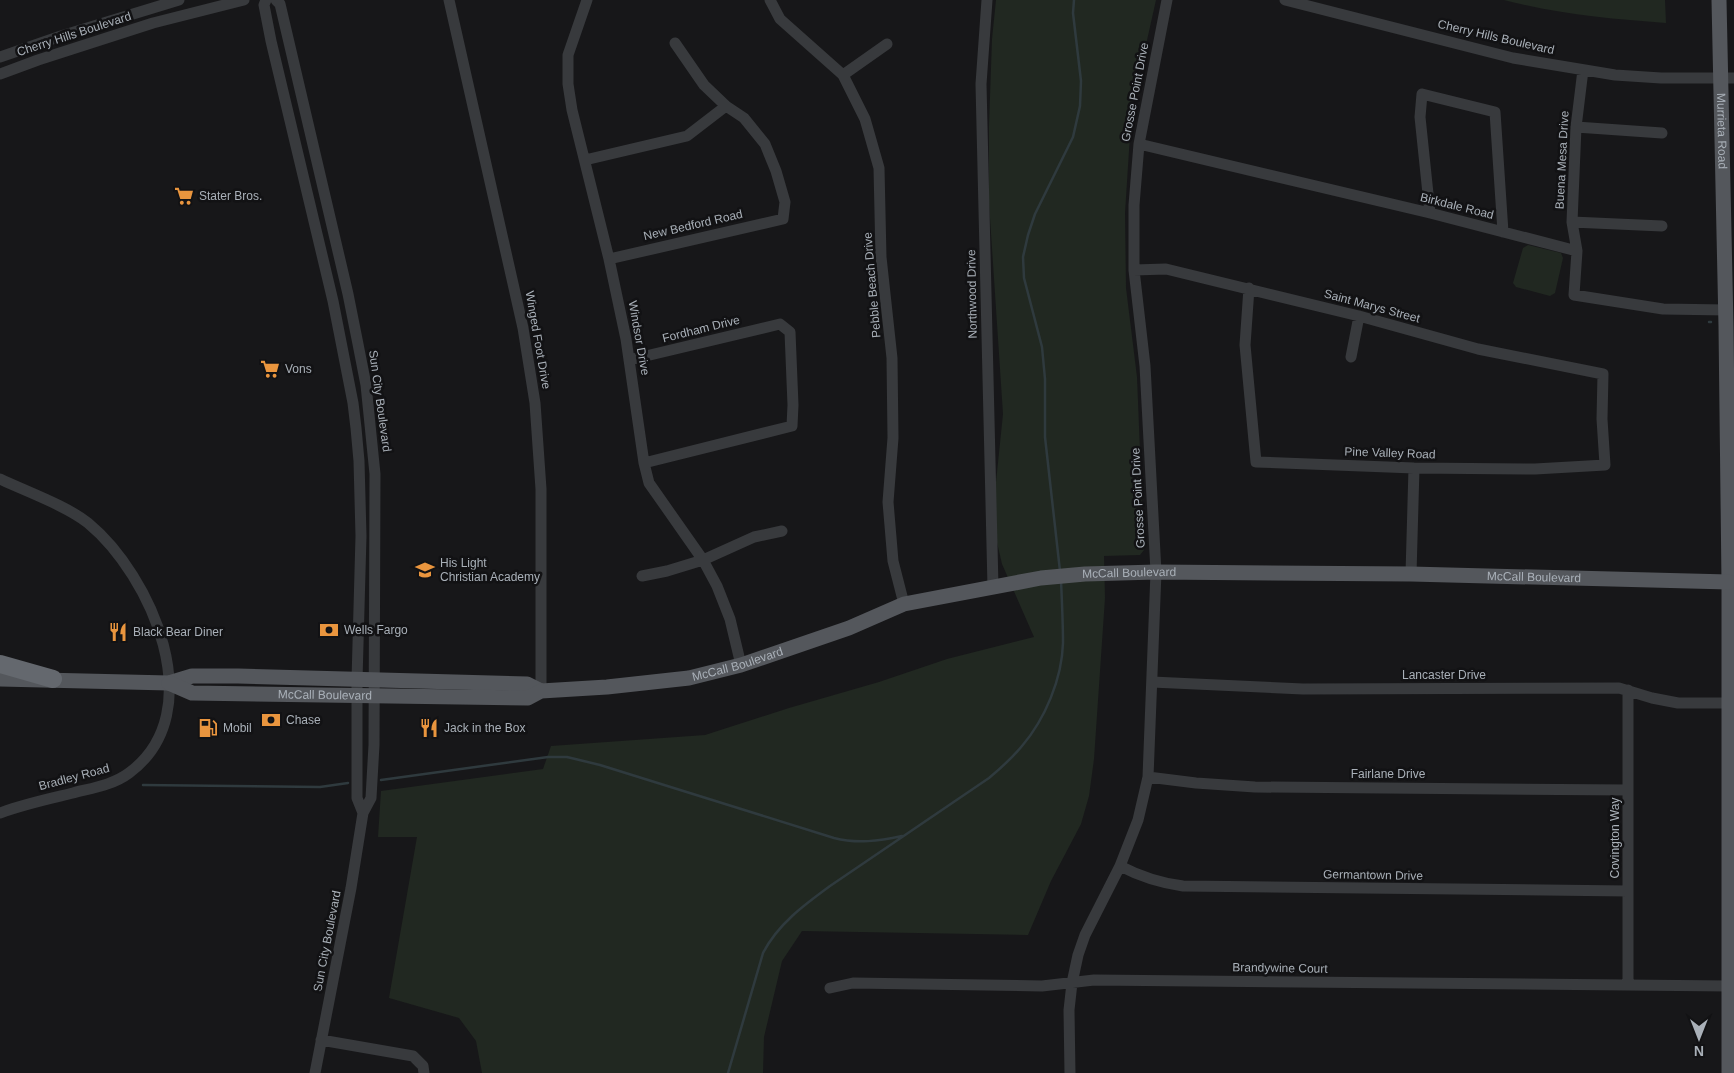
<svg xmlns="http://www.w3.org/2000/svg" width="1734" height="1073" font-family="Helvetica,sans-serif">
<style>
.green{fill:#212821}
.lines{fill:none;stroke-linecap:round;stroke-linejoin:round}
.stream{stroke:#2f3a3e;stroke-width:2.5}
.minor{stroke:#383a3d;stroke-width:11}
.major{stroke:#54575c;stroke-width:15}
.highway{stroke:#64686e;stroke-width:18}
.labels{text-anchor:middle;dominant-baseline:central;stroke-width:5;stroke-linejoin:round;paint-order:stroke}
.street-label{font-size:12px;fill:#a9b0b8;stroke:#121214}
.poi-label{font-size:12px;fill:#a9b0b8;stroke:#121214;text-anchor:start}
</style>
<rect width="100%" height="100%" fill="#171719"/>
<path class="green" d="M996,0h160l-17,76 -5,28 -4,31 -5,78 1,75 11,89 7,173 -4,5 -36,1 1,42 -11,161 -5,37 -8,28 -30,57 -23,54 -226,-4 -20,30 -18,76 -1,36h-281l-6,-32 -17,-23 -70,-20 28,-161h-39l3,-46 162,-22 8,-23 154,-11 84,-27 90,-26 68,-23 87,-22 -32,-73 -10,-43 11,-107 -14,-211v-77l3,-87z
M1504,0h161l1,23c-55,-4 -108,-9 -162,-23z
M1528,245l33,8 2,5 -8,35 -5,3 -34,-9 -3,-4 10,-35z"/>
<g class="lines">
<path class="stream" d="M1709,322h2
M1060,571l-15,-134v-58l-3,-32 -18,-69 -1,-21 5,-22 7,-21 38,-77 7,-31 1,-25 -8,-68 1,-13
M381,780l167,-23h19l33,8 234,73c23,6 45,3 68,-2
M143,785l177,2 28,-4
M728,1073l35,-120c15,-29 41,-48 67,-67l159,-108c12,-10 23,-20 33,-32 23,-27 40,-67 41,-103 0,-20 -1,-41 -2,-62"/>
<path class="minor" d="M266,0l-2,5 7,36 62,260 20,102 3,25 3,33 2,75 -4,144v118l6,15
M276,0l4,4 68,290 10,50 8,41 9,89 -1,271 -3,53 -8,15 -12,75 -36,185
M449,0l74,328 12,75 6,86v202
M587,0l-19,55v29l4,26 37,149 17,80 18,124 5,20 54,77 14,26 13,33 11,46
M770,0l10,19 63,56 22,44 14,49 2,89 11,101 1,80 -5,64 5,59 11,43
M987,0l-6,84 12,503
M1285,0l228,58 102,17 46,3h73
M0,57l61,-21 118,-36
M0,74l38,-14 115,-37 91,-23
M843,75l44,-31
M1576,127l86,6
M1139,144l291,69 147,38 -3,44 89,14 63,1
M585,160l102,-24 39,-30
M1430,213l-10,-96 2,-23 73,18 8,120
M1572,222l90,4
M1577,251l-5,-29 4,-95 7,-57
M609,259l174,-40 2,-17 -9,-31 -11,-27 -21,-26 -18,-12 -22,-21 -29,-42
M1134,270l32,-1 193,47 119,33 125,25 -1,45 3,46 -70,4 -121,-1 -158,-6 -11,-117 4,-57
M1351,357l8,-41
M629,360l151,-36 10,8 3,73 -1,21 -148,37
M0,479c25,12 67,27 88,44 63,52 124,189 41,250 -16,12 -37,15 -56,20 -25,6 -49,11 -73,20
M1411,574l3,-106
M642,576l25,-5 36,-11 51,-23 28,-6
M1152,682l151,7 316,-1 33,10 26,5h56
M1628,690v295
M1148,777l48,6 59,4 373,3
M1120,866c21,11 40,17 63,20l445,5
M830,988l23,-5 189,3 52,-6 635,6
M321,1040l92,16 10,10 1,7
M1070,1073l-1,-63 3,-27 6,-28 7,-20 35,-69 18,-46 10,-43 8,-205 -11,-206 -11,-96v-65l5,-61 28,-144"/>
<g class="major">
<path id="s1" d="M1719,0l7,326 3,256v491"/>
<path d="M0,679l169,4 23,-7h46l289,8 14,7"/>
<path id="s2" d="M169,683l23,10 336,5 13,-7 66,-4 82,-9 52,-13 108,-37 55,-24 137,-26 44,-4 71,-2 255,2 318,8"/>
</g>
<path class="highway" d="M0,664l53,15"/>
</g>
<defs>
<g id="supermarket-bare" transform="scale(1.5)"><path d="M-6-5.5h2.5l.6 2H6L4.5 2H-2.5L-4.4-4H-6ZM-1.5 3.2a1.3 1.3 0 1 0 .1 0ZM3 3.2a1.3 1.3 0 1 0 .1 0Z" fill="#e9953e" stroke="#121214" stroke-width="2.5" paint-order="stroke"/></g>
<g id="school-bare" transform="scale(1.5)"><path d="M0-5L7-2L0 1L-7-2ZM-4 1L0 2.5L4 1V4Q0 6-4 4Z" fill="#e9953e" stroke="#121214" stroke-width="2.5" paint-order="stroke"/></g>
<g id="bank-bare" transform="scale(1.5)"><path d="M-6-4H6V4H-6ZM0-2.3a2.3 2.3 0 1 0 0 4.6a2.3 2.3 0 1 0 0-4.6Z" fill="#e9953e" stroke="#121214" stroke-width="2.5" paint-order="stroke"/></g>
<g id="restaurant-bare" transform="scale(1.5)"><path d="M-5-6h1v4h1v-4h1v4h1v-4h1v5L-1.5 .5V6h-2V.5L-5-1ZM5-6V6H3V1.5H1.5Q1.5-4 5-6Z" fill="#e9953e" stroke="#121214" stroke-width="2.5" paint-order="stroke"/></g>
<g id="fuel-bare" transform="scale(1.5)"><path d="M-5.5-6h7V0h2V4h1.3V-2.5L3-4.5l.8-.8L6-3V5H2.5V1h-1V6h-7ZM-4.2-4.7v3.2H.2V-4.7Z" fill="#e9953e" stroke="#121214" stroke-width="2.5" paint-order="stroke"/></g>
</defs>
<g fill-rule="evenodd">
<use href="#supermarket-bare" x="184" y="196"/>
<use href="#supermarket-bare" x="270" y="369"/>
<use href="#school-bare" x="425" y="570"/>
<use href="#bank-bare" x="329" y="630"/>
<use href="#restaurant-bare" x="118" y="632"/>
<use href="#bank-bare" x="271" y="720"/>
<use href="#fuel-bare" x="208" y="728"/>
<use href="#restaurant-bare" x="429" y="728"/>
</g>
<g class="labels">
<g class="street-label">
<text transform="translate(74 34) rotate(-18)">Cherry Hills Boulevard</text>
<text transform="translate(1496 37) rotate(13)">Cherry Hills Boulevard</text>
<text transform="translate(1135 92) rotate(-79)">Grosse Point Drive</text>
<text stroke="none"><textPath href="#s1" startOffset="131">Murrieta Road</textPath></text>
<text transform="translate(1562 160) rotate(-87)">Buena Mesa Drive</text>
<text transform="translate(1457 206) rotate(14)">Birkdale Road</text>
<text transform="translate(693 225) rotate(-13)">New Bedford Road</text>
<text transform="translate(872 285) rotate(-95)">Pebble Beach Drive</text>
<text transform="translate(972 294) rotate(-91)">Northwood Drive</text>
<text transform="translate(1372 306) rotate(15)">Saint Marys Street</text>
<text transform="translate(701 329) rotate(-14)">Fordham Drive</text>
<text transform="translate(639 338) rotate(80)">Windsor Drive</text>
<text transform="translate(538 340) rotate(80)">Winged Foot Drive</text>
<text transform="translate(380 401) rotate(82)">Sun City Boulevard</text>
<text transform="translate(1390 453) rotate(2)">Pine Valley Road</text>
<text transform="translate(1138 498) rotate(-93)">Grosse Point Drive</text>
<text stroke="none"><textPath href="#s2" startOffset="980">McCall Boulevard</textPath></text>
<text stroke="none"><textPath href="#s2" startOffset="1385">McCall Boulevard</textPath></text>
<text stroke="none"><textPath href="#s2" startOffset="575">McCall Boulevard</textPath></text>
<text x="1444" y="675">Lancaster Drive</text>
<text stroke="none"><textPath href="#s2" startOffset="158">McCall Boulevard</textPath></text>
<text x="1388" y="774">Fairlane Drive</text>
<text transform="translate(74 777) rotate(-15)">Bradley Road</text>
<text transform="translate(1615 838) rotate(-90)">Covington Way</text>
<text transform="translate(1373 875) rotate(1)">Germantown Drive</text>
<text transform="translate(327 941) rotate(-79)">Sun City Boulevard</text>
<text transform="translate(1280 968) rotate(1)">Brandywine Court</text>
</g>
<g class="poi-label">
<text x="199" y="196">Stater Bros.</text>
<text x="285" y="369">Vons</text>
<text x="440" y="563">His Light<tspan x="440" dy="14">Christian Academy</tspan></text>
<text x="344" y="630">Wells Fargo</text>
<text x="133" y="632">Black Bear Diner</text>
<text x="286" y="720">Chase</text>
<text x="223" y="728">Mobil</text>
<text x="444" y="728">Jack in the Box</text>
</g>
</g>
<g transform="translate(1699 1038) rotate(180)" stroke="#121214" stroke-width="4" paint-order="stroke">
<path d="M0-4L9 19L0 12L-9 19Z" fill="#a9b0b8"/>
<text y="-8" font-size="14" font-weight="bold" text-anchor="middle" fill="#a9b0b8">N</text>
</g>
</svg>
